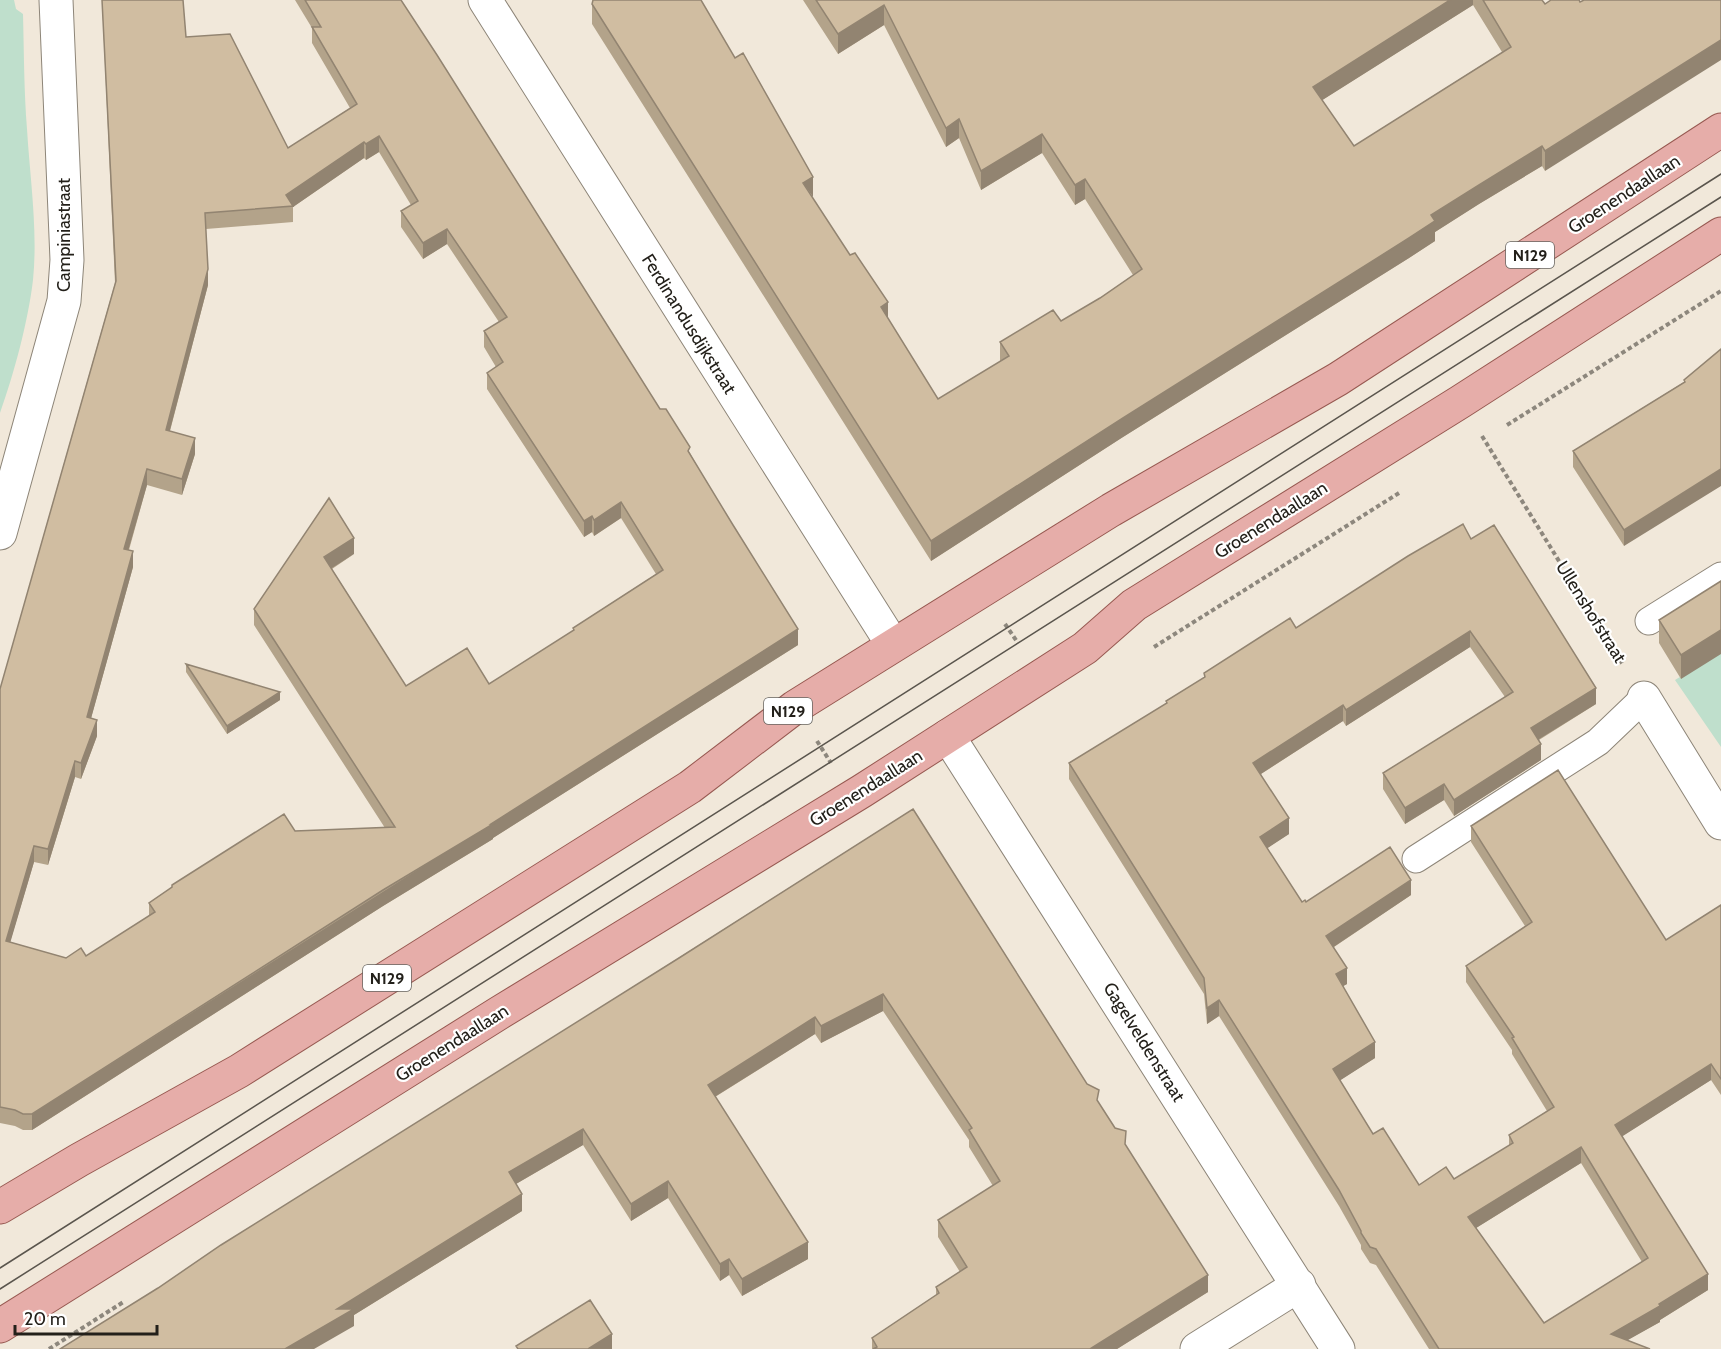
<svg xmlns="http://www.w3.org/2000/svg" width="1721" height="1349" font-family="Cabin,sans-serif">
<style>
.green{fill:#bfdfcc}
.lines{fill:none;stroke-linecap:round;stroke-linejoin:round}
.lane-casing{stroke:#8d8578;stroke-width:29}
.street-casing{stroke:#8d8578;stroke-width:35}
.primary-casing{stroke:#975951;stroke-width:35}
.path{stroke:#8d877d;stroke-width:4;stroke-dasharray:4.5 3;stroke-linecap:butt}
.lane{stroke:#fff;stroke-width:27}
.street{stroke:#fff;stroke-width:33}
.primary{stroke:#e6ada9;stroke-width:33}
.tram{stroke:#5a554d;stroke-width:1.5}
.wall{fill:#b3a38a;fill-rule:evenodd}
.shaded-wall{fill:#928471}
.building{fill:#d0bda1;stroke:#928471;stroke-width:1.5;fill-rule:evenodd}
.labels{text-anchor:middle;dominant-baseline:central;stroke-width:4.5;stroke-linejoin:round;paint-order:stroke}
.shield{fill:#fff;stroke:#65635f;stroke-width:1.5}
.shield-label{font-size:16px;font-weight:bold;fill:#23201a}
.street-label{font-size:18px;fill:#23201a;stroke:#fff}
</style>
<rect width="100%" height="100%" fill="#f1e8da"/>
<path class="green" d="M0,0h14l2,9 7,5c1,39 1,77 4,115 3,50 11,101 6,151 -5,42 -19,94 -33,133z
M1721,652v95l-46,-67z"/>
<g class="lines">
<g class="lane-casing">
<path id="lane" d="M1649,621l72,-45
M1416,859l182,-117 46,-44"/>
</g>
<g class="street-casing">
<path id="street" d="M485,0l408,645
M0,533l64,-232 3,-41 -11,-260
M1644,698l77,125
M948,736l390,613
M1197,1349l102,-64"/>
</g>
<g class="primary-casing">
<path id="primary" d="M0,1207l79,-47 160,-89 451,-284 105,-80 316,-197 227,-131 383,-249
M0,1326l499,-313 363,-222 223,-143 49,-43 326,-203 261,-168"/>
</g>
<path class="path" d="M1507,425l214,-134
M1482,436l141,229
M1005,624l13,19
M1154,647l245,-154
M817,741l14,22
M49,1349l76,-48"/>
<use href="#lane" class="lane"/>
<use href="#street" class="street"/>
<use href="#primary" class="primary"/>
<path class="tram" d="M0,1268l1721,-1094
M0,1289l1721,-1092"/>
</g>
<path class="wall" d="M102,0h81l3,37 102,111 62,-40 -38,-65v-15l-17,-28h106l259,409 30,44 108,192 -305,193v1l-110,67 -351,224h-9l-8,-4 -15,-3v-434l115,-406zM379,152l32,53 -10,6v16l22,32 24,-15 52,78 -15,9v16l12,20 -9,6v16l97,148 8,-5 2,4 27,-18 35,56 -83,54v3l-84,53 -83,2 -74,-117 22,-15 -100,55v16l131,203 -90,3 -123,54v2l-23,16v13l-63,40 -20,2 -56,-16 24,-80 14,3 27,-88 6,2 16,-43 -6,-18 42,-151 -4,-17 18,-65 35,10 13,-41 -25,-23 38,-146 -2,-56 87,-7v-15l71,-49 2,2z
M803,0h739l3,4 6,-4 -6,171 -3,-5 -63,38 -44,28v9l-26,17 -286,179 -192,124 -339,-537v-20l220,193 126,202 62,-37v-20l61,-21 39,-23 33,-23 -48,-76 -10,6 -33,-52 -61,37 -22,-52 -13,9 -62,-122 -46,29zM1473,5l29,47 -148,94 -32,-46z
M1721,349l-97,197 -51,-79v-16l111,-69v-2z
M1471,539l125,165 -57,36 2,20 -87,56 -10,-16 -39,24 -22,-35v-16l122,-76 -35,-50 -124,79 -3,-5 -82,53 28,60 -22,14 35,54 109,-7 -77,52 13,37 -4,2 32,72 -35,22 33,54 46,51 35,-6 55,-33v-11l38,-24 -35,-57v-4l-46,-68v-16l59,-40 -54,-84v-16l195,114 55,-35v190l-10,-15 -89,56 86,154 -48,30v2l-33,18 23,9h-221l-53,-84 -6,-2 -9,-14v-4l-22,-39 -120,-190 -12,8 -3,-30 -135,-215v-16l97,-59v-3l38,-23v-5l92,-45zM1581,1163l61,99 -98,61 -68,-95z
M1721,581l-40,98 -22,-36v-23z
M186,664l94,36 -53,34 -41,-62z
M913,809l213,337 82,146 -91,57h-245v-11l64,-43v-8l24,-15 -22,-35v-17l55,-34 -24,-39v-7l-86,-129 -62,32 -6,-9 -100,63 93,162 -66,37 -13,-21 -9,6 -52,-83 -37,23 -48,-76 -67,39 6,27 -168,104v11l-196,-38z"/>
<path class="shaded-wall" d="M1450,0h23v5l-160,101v-19z
M884,5v20l-46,29v-20z
M1721,40v20l-176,111v-20z
M959,119v19l-13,9v-19z
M1042,134v19l-61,37v-19z
M379,136v16l-13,8v-16z
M364,142v16l-71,49 -7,-12z
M1542,146v20l-63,38 -44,28v9l-26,17 -286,179 -192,124v-20l500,-326 48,-30z
M813,177v20l-10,-14z
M1085,179v20l-10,6v-20z
M447,229v15l-24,15v-16z
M208,269v16l-42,160v-15z
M888,302v20l-7,-15z
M195,438v16l-13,41v-16z
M147,469v16l-23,80v-16z
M1721,469v17l-97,60v-16z
M621,502v16l-27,18v-16z
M592,516v16l-8,5v-16z
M354,538v16l-30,19v-16z
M133,551v16l-46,166v-16z
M798,629v16l-305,193v1l-110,67 -351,224v-16z
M1721,630v24l-40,25v-24z
M1470,631v16l-124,79v-16z
M1596,688v16l-65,40v-16z
M280,692v8l-53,34v-8z
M1343,705v16l-90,58v-16z
M97,720v16l-16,43v-16z
M1541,744v16l-87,56v-16z
M75,761v16l-27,88v-16z
M1444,784v16l-39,24v-16z
M1289,818v16l-29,19v-16z
M34,846v16l-28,95v-16z
M1411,880v15l-85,57v-16z
M1347,968v16l-11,6v-16z
M883,994v17l-62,32v-17z
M1219,1000v16l-12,8v-16z
M815,1017v17l-107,67v-16z
M1375,1042v16l-42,27v-16z
M1711,1064v16l-96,61v-16z
M583,1129v16l-74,43v-16z
M1581,1147v16l-113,70v-16z
M668,1181v17l-37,23v-17z
M522,1194v17l-168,104v11l-40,23h-29l52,-40z
M808,1242v17l-66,37v-17z
M729,1259v16l-9,6v-17z
M1708,1274v16l-48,30v2l-48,27 -1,-15z
M1208,1275v17l-91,57h-27z
M612,1334v15h-24z"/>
<path class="building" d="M102,0h81l3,37 44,-3 58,114 69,-44 -45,-77h9l-16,-27h96l36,55 223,354h6l24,38 -2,4 45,74 65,104 -307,195h2l-110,66 -351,224h-9l-8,-4 -15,-3v-418l116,-408zM379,136l39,65 -17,10 22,32 24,-14 60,88 -23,14 19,31 -16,11 97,148 8,-5 2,4 27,-18 42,68 -90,58 1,2 -85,54 -22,-36 -61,38 -82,-129 30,-19 -25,-40 -75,111 141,218 -100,4 -11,-17 -112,71v2l-23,16 6,9 -69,44 -5,-8 -15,10 -60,-17 28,-95 14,3 27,-88 6,2 16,-43 -10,-3 46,-166 -9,-2 23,-80 35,10 13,-41 -29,-8 42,-161 -3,-56 88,-7 -7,-11 78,-53 2,2z
M593,0h108l34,58 8,-5 70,124 -10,6 47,72 5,-2 33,49 -7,5 57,92 71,-43 -9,-14 53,-32 8,11 39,-23 42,-29 -57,-90 -10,6 -33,-51 -61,37 -22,-52 -13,9 -62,-123 -46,29 -22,-34h634l-137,87 41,59 157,-99 -28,-47h59l3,4 6,-4h28l1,2 4,-2h137v40l-176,111 -3,-5 -63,39 -48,30 4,6 -26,17 -286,180 -192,123 -339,-537z
M1721,349v120l-97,61 -51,-79 112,-69 -1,-2z
M1463,524l8,15 23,-14 102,163 -65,40 10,16 -87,56 -10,-16 -39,24 -22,-35 130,-81 -43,-61 -124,79 -3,-5 -90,58 36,55 -29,19 42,65 3,-2 1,2 84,-55 21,33 -85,56 21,32 -11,6 39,68 -42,27 40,65 10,-6 36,57 27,-18 8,12 59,-36 -4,-8 45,-28 -42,-69 2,-1 -48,-71 66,-44 -61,-96 87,-56 108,170 55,-35v174l-10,-15 -96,61 93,149 -49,30 1,2 -49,28 39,15h-211l-63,-100 -6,-2 -9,-14v-2l-22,-41 -120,-190 -12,8 -3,-30 -135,-215 98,-60 -1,-2 39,-24 -1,-4 86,-55 6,10 112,-72zM1581,1147l67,111 -104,65 -76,-106z
M1721,581v49l-40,25 -22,-35z
M186,664l94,28 -53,34z
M913,809l174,275 12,6 -2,10 18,28 11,3 -1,13 83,131 -118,74h-217l4,-2 -5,-9 67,-45 -3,-6 31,-20 -29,-47 62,-39 -31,-51 3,-2 -89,-134 -62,32 -6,-9 -107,68 100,157 -66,37 -13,-20 -9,5 -52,-83 -37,23 -48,-75 -74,43 13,22 -185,115h17l-69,40h-225l98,-61 63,-43 458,-287z
M590,1300l22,34 -24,15h-70l-2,-3z"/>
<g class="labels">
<g class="shield">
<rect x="1506" y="242" width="48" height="26" rx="4.5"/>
<rect x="764" y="698" width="48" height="26" rx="4.5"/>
<rect x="363" y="965" width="48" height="26" rx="4.5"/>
</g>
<g class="shield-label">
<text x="1530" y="255">N129</text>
<text x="788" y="711">N129</text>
<text x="387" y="978">N129</text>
</g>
<g class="street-label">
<text transform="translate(1624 194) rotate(-33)">Groenendaallaan</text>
<text transform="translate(64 235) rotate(-90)">Campiniastraat</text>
<text transform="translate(689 324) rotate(58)">Ferdinandusdijkstraat</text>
<text transform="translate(1271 520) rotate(-32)">Groenendaallaan</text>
<text transform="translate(1591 612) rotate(58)">Ullenshofstraat</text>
<text transform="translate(866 788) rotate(-32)">Groenendaallaan</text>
<text transform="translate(1144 1042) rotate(58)">Gagelveldenstraat</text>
<text transform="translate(452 1043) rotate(-32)">Groenendaallaan</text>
</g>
</g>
<path d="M15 1325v9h142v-9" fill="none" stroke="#23201a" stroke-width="3"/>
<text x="24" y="1325" font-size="18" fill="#23201a" stroke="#ffffff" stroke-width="4.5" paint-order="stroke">20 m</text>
</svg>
